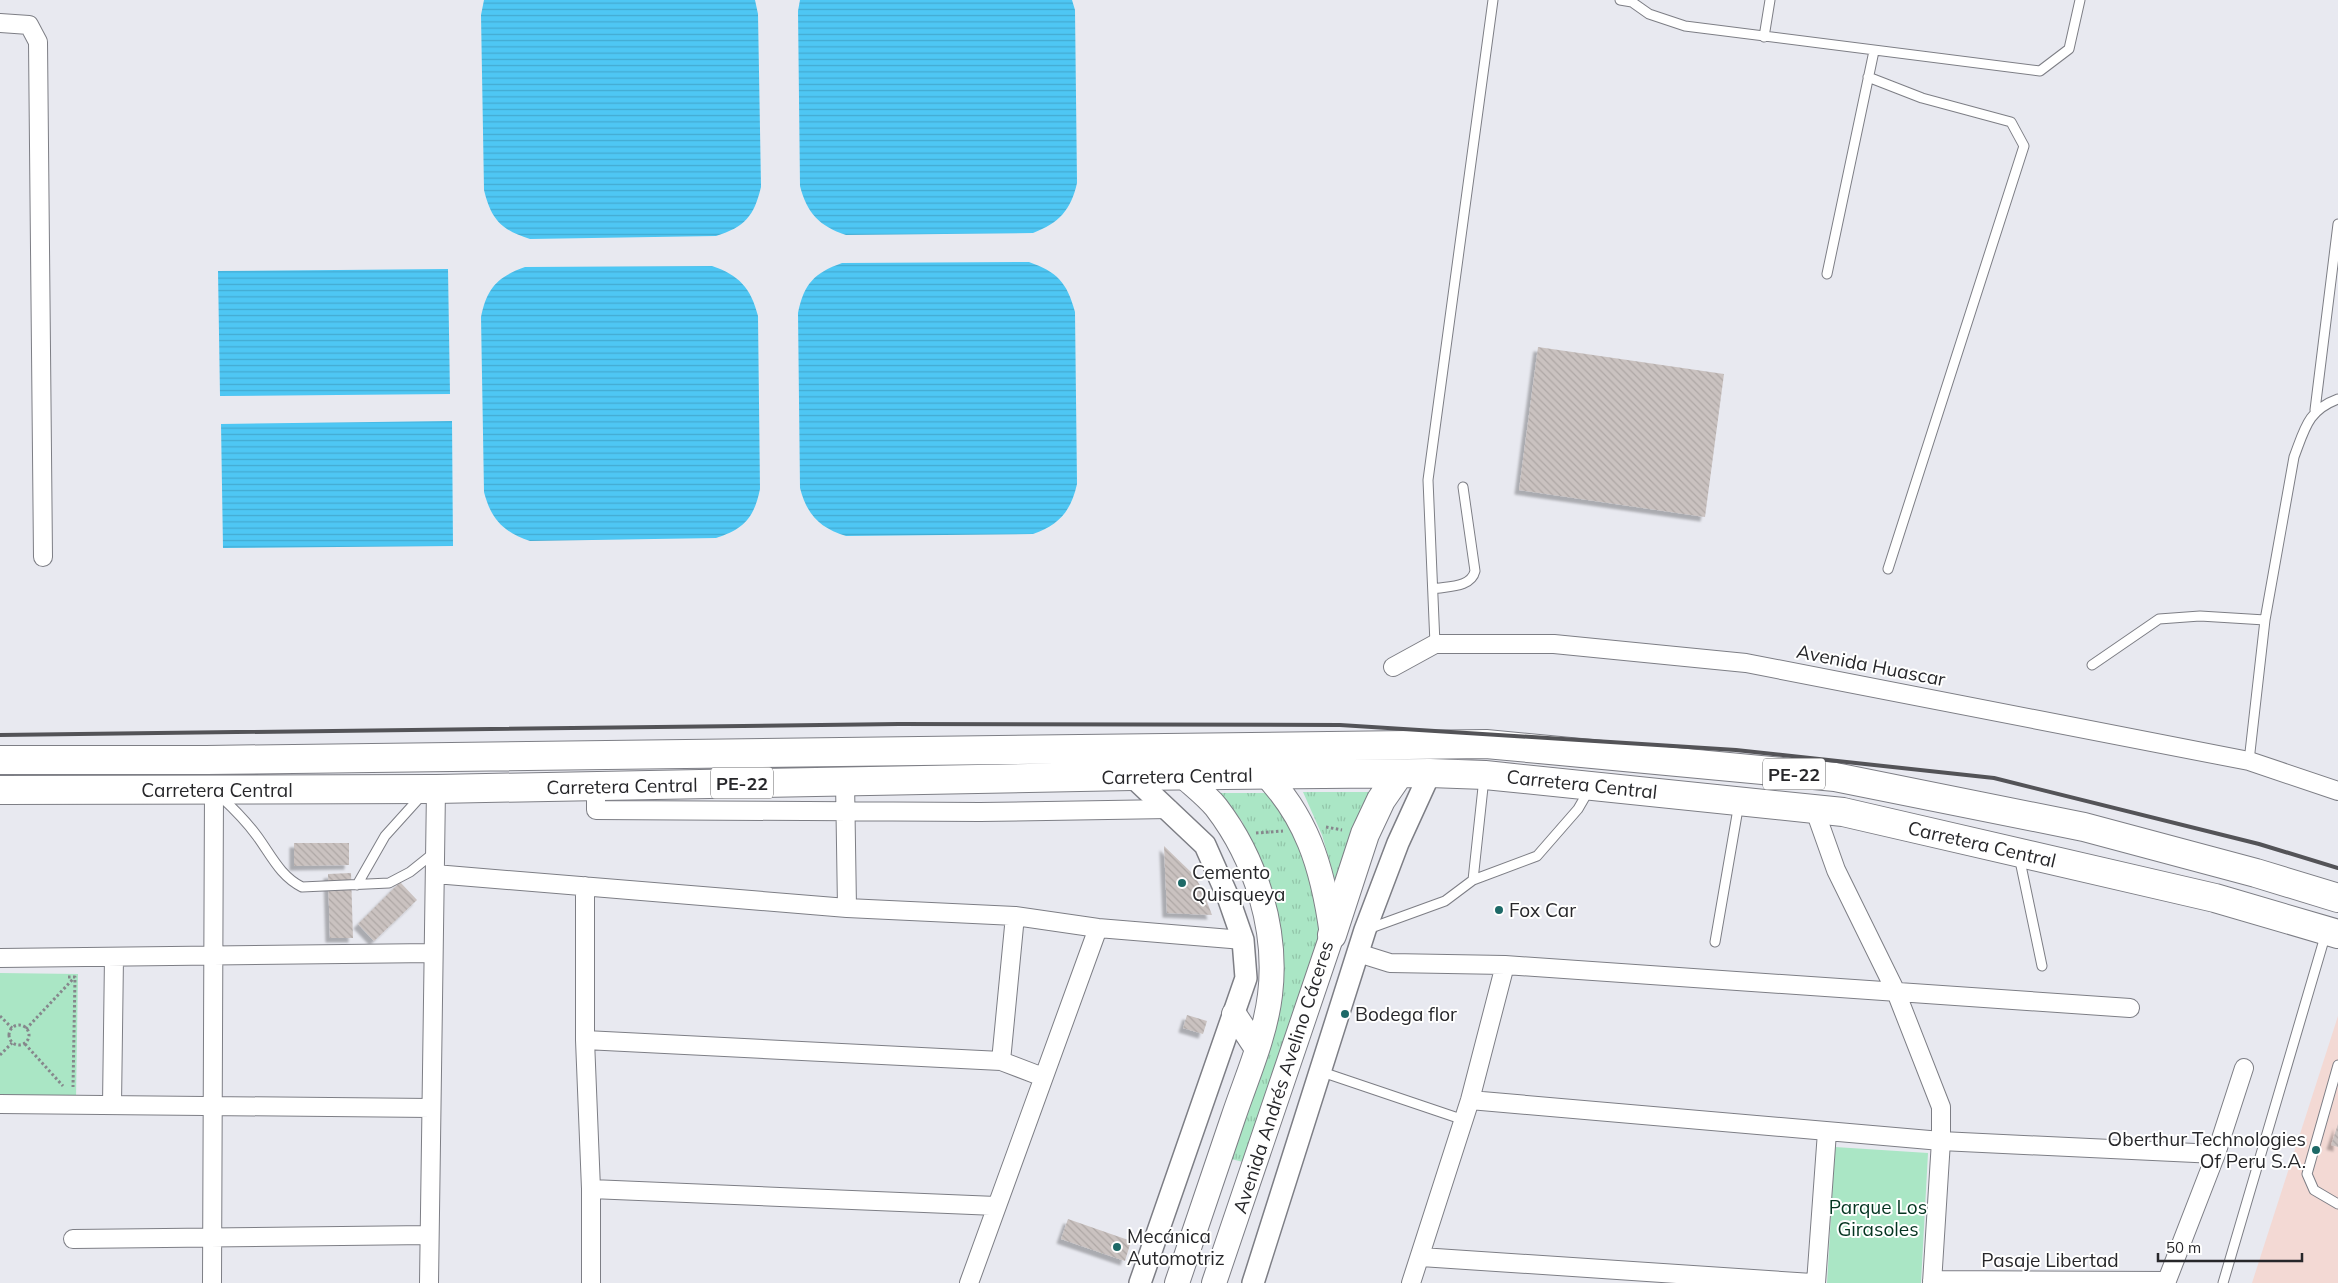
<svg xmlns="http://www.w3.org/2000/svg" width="2338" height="1283" font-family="Mulish,sans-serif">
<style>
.commercial{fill:#f3d9d4}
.grass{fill:url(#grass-tufts)}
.park{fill:#aae6c5}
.water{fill:url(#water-rules)}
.building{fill:url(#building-back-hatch);filter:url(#shadow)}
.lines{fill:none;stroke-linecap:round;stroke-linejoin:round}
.service-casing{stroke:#7d7e85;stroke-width:11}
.minor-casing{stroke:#7d7e85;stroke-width:20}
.tertiary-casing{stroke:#7d7e85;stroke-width:24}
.secondary-casing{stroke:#7d7e85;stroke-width:26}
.trunk-casing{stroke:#7d7e85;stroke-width:30}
.path{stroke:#86878c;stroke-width:3;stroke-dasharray:2.5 2.5;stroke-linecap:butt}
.service{stroke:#fff;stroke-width:9}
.minor{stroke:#fff;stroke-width:18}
.tertiary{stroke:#fff;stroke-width:21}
.secondary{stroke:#fff;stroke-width:24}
.trunk{stroke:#fff;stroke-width:28}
.rail{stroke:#535357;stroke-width:4}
.poi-dot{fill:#1d6967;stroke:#fff;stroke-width:2}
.labels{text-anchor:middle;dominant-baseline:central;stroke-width:4;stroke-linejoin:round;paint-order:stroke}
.shield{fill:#fff;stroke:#68686a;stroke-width:1}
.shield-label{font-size:18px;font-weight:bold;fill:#27272a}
.street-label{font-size:19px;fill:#27272a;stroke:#fff}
.poi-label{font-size:19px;fill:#27272a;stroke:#fff;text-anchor:start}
.park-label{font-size:19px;fill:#043420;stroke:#fff}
</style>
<defs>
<pattern id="grass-tufts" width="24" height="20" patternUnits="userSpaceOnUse" patternTransform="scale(1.25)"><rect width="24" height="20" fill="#aae6c5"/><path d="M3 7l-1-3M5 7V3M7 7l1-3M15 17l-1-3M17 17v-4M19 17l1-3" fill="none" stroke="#92c5a9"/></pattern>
<pattern id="water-rules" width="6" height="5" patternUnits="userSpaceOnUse" patternTransform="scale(1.25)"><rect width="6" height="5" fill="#4ec7f4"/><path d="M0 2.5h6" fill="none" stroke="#44abd1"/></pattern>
<pattern id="building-back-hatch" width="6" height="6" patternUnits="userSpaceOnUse" patternTransform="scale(1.25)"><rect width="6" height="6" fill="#cac2c0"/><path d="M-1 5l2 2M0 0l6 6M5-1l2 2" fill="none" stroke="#aea7a5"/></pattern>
<filter id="shadow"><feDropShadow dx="-4.5" dy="4.5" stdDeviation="1" flood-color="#0004"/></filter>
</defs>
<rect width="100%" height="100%" fill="#e8e9f0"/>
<path class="commercial" d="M2338,1016v267h-86z"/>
<path class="grass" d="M1303,792h69l-35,95 -15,-52z
M1219,793h50l21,21 31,98 -2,32 -76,218 -12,-3 46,-152 -14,-128 -21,-58z"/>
<path class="park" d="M0,973l78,1 -2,126 -76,-2z
M1835,1147l93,6 -7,130h-94z"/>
<path class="water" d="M484,0h271l3,14 3,173c-7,29 -16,40 -45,49l-186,3c-29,-9 -39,-20 -46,-49l-3,-175z
M800,0h272l3,10 2,173c-6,27 -18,40 -44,50l-187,2c-27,-9 -39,-22 -46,-49l-2,-175z
M1029,262c28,10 38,20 46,50l2,172c-6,27 -18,41 -44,50l-187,2c-26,-8 -39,-21 -46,-48l-2,-175c6,-29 16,-40 44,-50z
M712,266c27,9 39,22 46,50l2,173c-6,29 -16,40 -44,49l-186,3c-27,-9 -39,-22 -46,-49l-3,-175c6,-29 16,-40 44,-50z
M448,269l2,125 -230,2 -2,-125z
M452,421l1,125 -230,2 -2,-124z"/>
<path class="building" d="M1538,347l186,27 -19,143 -186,-27z
M294,843h55v22l-55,1z
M1164,846l30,29 9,16 9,24 -45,-2z
M351,873l2,65h-23l-2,-64z
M400,882l17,18 -43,41 -16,-17z
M1187,1015l20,6 -4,13 -20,-6z
M2338,1124v23l-7,-2z
M1068,1219l63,22 -6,20 -64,-22z"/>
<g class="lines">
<g class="service-casing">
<path id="service" d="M1620,0l12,2 17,12 36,12 355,45 29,-22 11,-49
M1764,37l6,-37
M1868,77l54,21 89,24 13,24 -136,423
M1827,274l47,-223
M2315,410l23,-186
M1433,589c14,-3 38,-1 42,-18l-12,-84
M1435,644l-7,-164 65,-480
M2092,665l67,-46 41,-3 65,4
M2249,761l16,-141 29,-163c11,-29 14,-47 44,-58
M220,796c13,12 26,25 37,40 14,19 23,40 45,51l87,-4 21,-11 25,-20
M2019,856l23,110
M1473,880l11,-102
M357,885l28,-49 37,-41
M1368,929l77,-28 28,-21 64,-24 41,-47 11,-19
M1715,942l24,-139
M2338,1065l-31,109 7,16 24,14
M1322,1072l142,48
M2223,1283l103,-350"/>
</g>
<g class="minor-casing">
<path id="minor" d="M0,23l29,2 9,17 5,515
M1393,667l42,-23h119l192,19 503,98 89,30
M845,781l2,127
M596,786v24l384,2 189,-3
M1814,808l22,62 60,122 45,115v34l-9,142
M435,874l412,34 168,8 83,12 145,12
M585,886v154l6,149v94
M1358,953l32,10 115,2 625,43
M0,958l433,-5
M585,1040l416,21 42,16
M1001,1061l14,-145
M1470,1100l471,41 275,13
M0,1104l431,4
M112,1105l2,-148
M591,1189l405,17
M73,1239l356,-4
M1421,1257l391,26
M1932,1280l235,1
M212,1283l2,-493
M429,1283l7,-494
M969,1283l129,-355
M1411,1283l59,-183 35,-135
M1816,1283l11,-151
M2166,1283l50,-129 28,-86"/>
</g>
<g class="tertiary-casing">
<path id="tertiary" d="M1132,776l73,69 23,52 15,43 3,38 -106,305
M1253,1283l112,-353 33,-87 32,-70"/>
</g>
<g class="secondary-casing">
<path id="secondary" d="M1234,1014l23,35
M1177,1283c19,-55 37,-110 56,-165 13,-39 32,-81 37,-123 8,-65 -14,-136 -54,-188 -9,-11 -22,-21 -33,-31
M1214,1283l118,-348c-9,-67 -25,-122 -76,-170"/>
</g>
<g class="trunk-casing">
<path id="trunk" d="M0,760h206l1280,-16 349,33 249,50 172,46 82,25
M0,790l436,-1 696,-13 298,-3 55,2 358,37 372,86 123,36
M1332,935l33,-101 16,-34 18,-26"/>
</g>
<path class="path" d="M1326,827l16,3
M1256,833l27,-2
M68,977h7l-2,110
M0,1016l12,12
M9 1035a10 10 0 1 1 20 0a10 10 0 1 1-20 0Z
M26,1029l48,-51
M25,1044l38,42
M0,1055l12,-12"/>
<use href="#service" class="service"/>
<use href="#minor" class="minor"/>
<use href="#tertiary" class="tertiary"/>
<use href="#secondary" class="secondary"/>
<use href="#trunk" class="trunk"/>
<path class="rail" d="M0,735l899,-11 441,1 396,25 258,28 265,66 79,24"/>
</g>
<g class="poi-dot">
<circle cx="1182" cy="883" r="5"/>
<circle cx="1499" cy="910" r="5"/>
<circle cx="1345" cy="1014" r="5"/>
<circle cx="2316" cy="1150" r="5"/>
<circle cx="1117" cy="1247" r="5"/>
</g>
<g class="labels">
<g class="shield">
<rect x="1763" y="758.5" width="62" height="31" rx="4"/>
<rect x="711" y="767.5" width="62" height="31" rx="4"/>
</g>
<g class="shield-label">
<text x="1794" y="774">PE-22</text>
<text x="742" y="783">PE-22</text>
</g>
<g class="street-label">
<text transform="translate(1871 665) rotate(11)">Avenida Huascar</text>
<text transform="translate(1177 776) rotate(-1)">Carretera Central</text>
<text transform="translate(1582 784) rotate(6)">Carretera Central</text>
<text transform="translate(622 786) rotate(-1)">Carretera Central</text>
<text x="217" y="790">Carretera Central</text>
<text transform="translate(1982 844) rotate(13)">Carretera Central</text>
<text transform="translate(1283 1077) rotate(-72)">Avenida Andrés Avelino Cáceres</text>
<text x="2050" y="1260">Pasaje Libertad</text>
</g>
<g class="poi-label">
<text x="1192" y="872">Cemento<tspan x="1192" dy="22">Quisqueya</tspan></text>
<text x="1509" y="910">Fox Car</text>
<text x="1355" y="1014">Bodega flor</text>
<text x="2306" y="1139" text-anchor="end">Oberthur Technologies<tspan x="2306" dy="22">Of Peru S.A.</tspan></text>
<text x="1127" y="1236">Mecánica<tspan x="1127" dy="22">Automotriz</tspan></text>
</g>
<g class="park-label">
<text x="1878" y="1207">Parque Los<tspan x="1878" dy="22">Girasoles</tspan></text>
</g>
</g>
<path d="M2158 1253v8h144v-8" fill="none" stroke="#27272a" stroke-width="2.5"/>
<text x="2166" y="1253" font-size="15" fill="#27272a" stroke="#ffffff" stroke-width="4" paint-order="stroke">50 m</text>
</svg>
